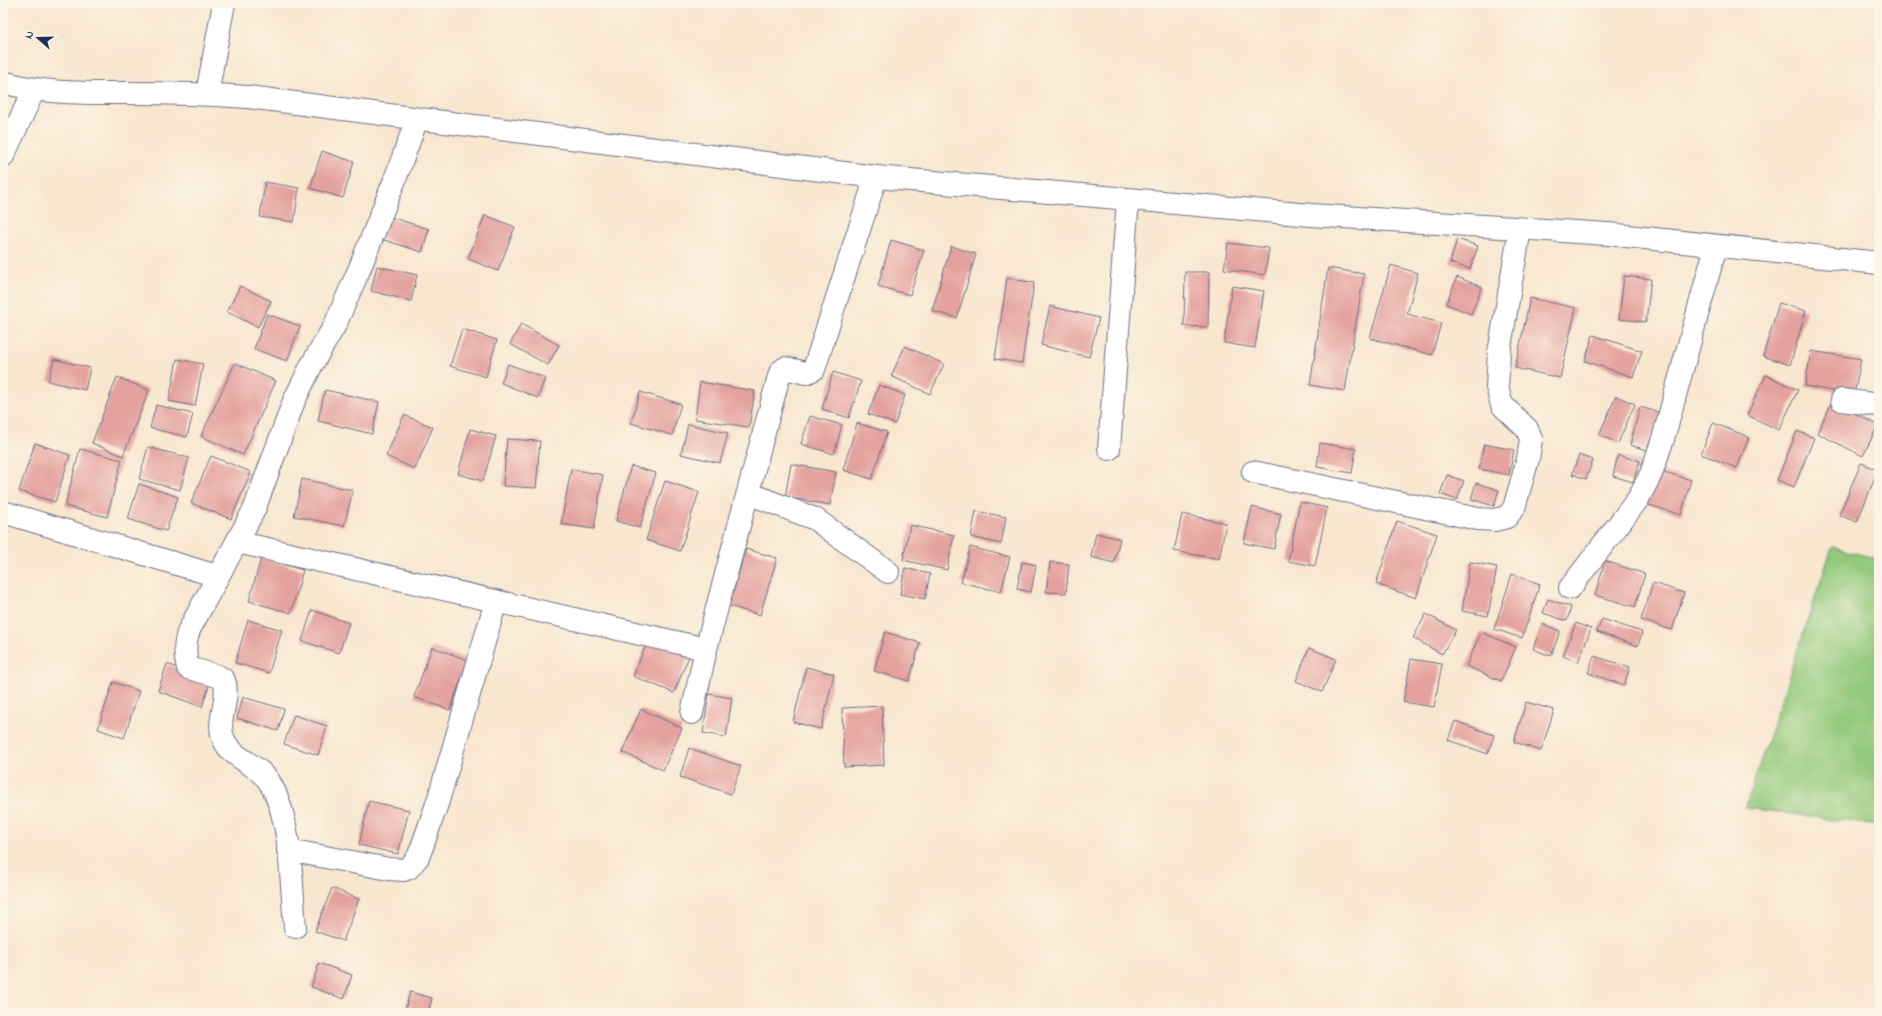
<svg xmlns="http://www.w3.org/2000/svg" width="1882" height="1016" font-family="'Indie Flower',sans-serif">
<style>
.green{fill:#92c97c;stroke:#567c6d}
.building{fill:#e4a19e}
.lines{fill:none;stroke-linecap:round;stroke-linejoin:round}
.street-casing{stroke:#686f86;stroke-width:24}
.secondary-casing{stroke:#686f86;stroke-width:24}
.street{stroke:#fff;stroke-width:22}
.secondary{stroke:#fff;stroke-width:22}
</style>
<rect width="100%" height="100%" fill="#fcf5e5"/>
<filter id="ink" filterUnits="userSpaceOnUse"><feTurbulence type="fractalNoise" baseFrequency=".025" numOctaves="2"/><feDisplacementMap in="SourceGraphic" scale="8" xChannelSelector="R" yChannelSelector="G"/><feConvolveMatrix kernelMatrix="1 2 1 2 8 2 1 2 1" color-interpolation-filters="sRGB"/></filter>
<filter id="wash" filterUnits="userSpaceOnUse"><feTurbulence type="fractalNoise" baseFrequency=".012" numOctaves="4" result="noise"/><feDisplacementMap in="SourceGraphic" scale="16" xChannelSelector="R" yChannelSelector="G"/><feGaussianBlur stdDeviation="0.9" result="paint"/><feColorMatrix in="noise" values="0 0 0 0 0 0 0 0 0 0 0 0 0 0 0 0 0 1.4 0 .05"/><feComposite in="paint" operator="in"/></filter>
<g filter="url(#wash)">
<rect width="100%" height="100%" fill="#f8e6cf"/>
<path class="green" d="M1832,547l47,12v266l-134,-17z"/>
<g id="blocks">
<path class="building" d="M322,151l32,11 -11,36 -33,-10z
M265,182l34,6 -5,34 -34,-5z
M485,215l30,12 -17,44 -30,-12z
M387,216l42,13 -7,23 -41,-13z
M1457,239l21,7 -8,23 -20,-6z
M891,240l33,10 -14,45 -32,-9z
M1228,243l41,5 -4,27 -41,-6z
M951,246l25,8 -19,64 -25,-7z
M1391,265l27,8 -11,41 34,9 -9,32 -62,-17z
M377,266l40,9 -6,26 -40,-10z
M1328,268l36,6 -19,117 -35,-6z
M1185,272h24l-1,55 -24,-1z
M1624,276l27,3 -5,43 -27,-3z
M1457,277l25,10 -11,27 -25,-10z
M1007,278l27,5 -12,80 -27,-4z
M240,286l31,15 -13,26 -31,-15z
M1232,286l32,5 -9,57 -31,-5z
M1530,298l46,10 -16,70 -45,-10z
M1779,303l27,8 -16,54 -27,-9z
M1050,306l49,12 -10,39 -48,-12z
M267,314l33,12 -13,35 -33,-12z
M521,324l38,21 -11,20 -38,-21z
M462,329l35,11 -11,37 -36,-11z
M1593,335l49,16 -9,26 -48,-16z
M905,346l39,18 -14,30 -39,-18z
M1811,351l50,8 -7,36 -49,-9z
M54,359l36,9 -5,22 -37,-9z
M177,359l26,5 -8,42 -26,-5z
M235,363l41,18 -33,74 -42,-19z
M508,364l37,14 -7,20 -37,-15z
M833,372l28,9 -12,37 -27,-9z
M1766,375l32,15 -19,40 -32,-15z
M117,377l32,13 -26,66 -31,-13z
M700,382l55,9 -6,36 -54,-8z
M879,385l26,10 -10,29 -27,-10z
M325,390l54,12 -7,32 -54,-13z
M640,392l41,12 -9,31 -41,-12z
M1616,396l19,8 -17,39 -19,-8z
M1832,402l46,23 -15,31 -46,-23z
M156,405l37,9 -6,23 -37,-9z
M1640,407l21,6 -11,38 -20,-6z
M404,415l29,12 -18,42 -29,-13z
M810,416l32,9 -8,29 -33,-10z
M857,423l30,9 -15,47 -29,-9z
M1713,423l36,14 -12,31 -36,-14z
M688,424l40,9 -8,30 -39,-9z
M470,429l26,7 -13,45 -25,-7z
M1797,431l17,7 -20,49 -17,-7z
M507,439l33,2 -4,47 -33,-2z
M35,443l35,12 -15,47 -36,-11z
M1320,443l36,6 -4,24 -35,-6z
M1484,444l30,6 -5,25 -30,-6z
M148,447l41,11 -9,32 -41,-11z
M80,449l42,11 -15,57 -42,-11z
M1579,455l14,5 -7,19 -14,-5z
M1618,455l22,6 -7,21 -20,-6z
M211,456l40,16 -20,47 -40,-16z
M1861,463l17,7 -21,52 -18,-7z
M791,464l45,8 -6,33 -45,-8z
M631,466l25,7 -16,55 -24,-7z
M571,469l32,6 -9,54 -33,-5z
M1654,469l37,11 -10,35 -38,-12z
M1447,475l17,6 -7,19 -17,-6z
M302,479l51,11 -9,36 -50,-10z
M665,481l34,11 -19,59 -34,-11z
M1476,483l23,7 -5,16 -23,-7z
M139,484l39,13 -12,34 -38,-12z
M1300,502l27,6 -12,58 -27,-5z
M1252,507l29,7 -7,35 -30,-6z
M976,511l30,6 -5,27 -30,-7z
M1182,514l44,9 -7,36 -45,-8z
M1397,521l40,13 -21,64 -40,-14z
M910,525l44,10 -7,35 -44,-10z
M1096,533l24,6 -6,24 -23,-6z
M970,547l40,10 -9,35 -40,-10z
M746,549l31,9 -17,57 -31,-9z
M261,558l42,12 -12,43 -42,-12z
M1605,561l40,13 -10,33 -40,-12z
M1022,562l14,3 -5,27 -14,-3z
M1050,562l19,2 -3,29 -20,-1z
M1470,562l27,5 -9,49 -26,-5z
M905,568l25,6 -5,25 -25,-5z
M1512,574l28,10 -18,54 -28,-9z
M1653,583l31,10 -12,37 -31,-10z
M1548,599l23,8 -4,14 -24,-8z
M312,610l37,13 -10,30 -37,-12z
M1426,614l30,16 -14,24 -29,-16z
M1602,619l40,13 -4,14 -41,-14z
M248,620l34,10 -13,43 -34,-10z
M1576,623l15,6 -13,33 -15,-6z
M1542,624l18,7 -9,25 -18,-7z
M885,632l35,11 -11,38 -35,-10z
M1481,632l35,15 -15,34 -35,-15z
M648,640l41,16 -15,37 -41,-17z
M432,647l36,13 -18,50 -36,-13z
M1309,648l27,11 -14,33 -26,-11z
M1594,656l36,11 -6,18 -36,-12z
M1411,659l31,5 -8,43 -31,-5z
M167,664l44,16 -9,27 -44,-16z
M806,667l28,7 -13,55 -28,-7z
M113,682l26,9 -15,47 -26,-9z
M709,694l23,4 -6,39 -23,-4z
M243,697l41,12 -6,22 -41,-13z
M1526,702l28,8 -13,41 -27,-9z
M882,706l2,59 -40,2 -2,-59z
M641,709l41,19 -19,42 -41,-18z
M294,715l33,11 -9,29 -34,-11z
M1455,721l39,14 -6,19 -40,-14z
M689,748l52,18 -10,28 -51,-17z
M369,801l40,9 -11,44 -39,-9z
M332,888l27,11 -16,42 -28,-10z
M319,963l33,12 -8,24 -33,-12z
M410,992l22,6 -4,15h-24z"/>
</g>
</g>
<g filter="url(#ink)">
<use href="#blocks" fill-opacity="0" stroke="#686f86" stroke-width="1"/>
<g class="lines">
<g class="street-casing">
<path id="street" d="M207,94l17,-91
M3,156l31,-66
M1842,400l37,5
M1109,449l19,-250
M1253,472l225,47 17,1 12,-3 7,-9 14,-49 3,-20 -4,-10 -25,-24 -5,-18 2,-34 21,-124
M748,493l67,26 73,53
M3,512l214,64
M237,542l469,107
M1570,588l68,-89 13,-25 12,-35 53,-193
M692,713l14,-64 73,-273 2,-5 4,-3 21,5 8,-4 62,-192
M288,850l101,19 14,1 6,-2 9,-11 4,-10 16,-46 58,-200
M295,927c-4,-43 -3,-107 -25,-144 -11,-19 -38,-24 -46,-43 -9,-19 7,-41 0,-60l-6,-4 -30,-8c-4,-14 -4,-25 1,-38l65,-120 40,-109 18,-37 23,-39 24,-55 35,-88 23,-63"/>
</g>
<g class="secondary-casing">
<path id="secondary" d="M3,82c40,12 82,11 123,11 41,0 81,1 122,4l628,80 435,38 297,19 271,29"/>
</g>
<use href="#street" class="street"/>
<use href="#secondary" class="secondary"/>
</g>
</g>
<rect width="1882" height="1016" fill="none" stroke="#fcf5e5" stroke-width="16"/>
<g transform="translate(38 38) rotate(290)" stroke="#fcf5e5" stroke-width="3" paint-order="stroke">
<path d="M0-3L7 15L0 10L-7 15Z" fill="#1b2f5e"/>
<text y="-6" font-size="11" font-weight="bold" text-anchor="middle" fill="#1b2f5e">N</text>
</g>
</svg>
